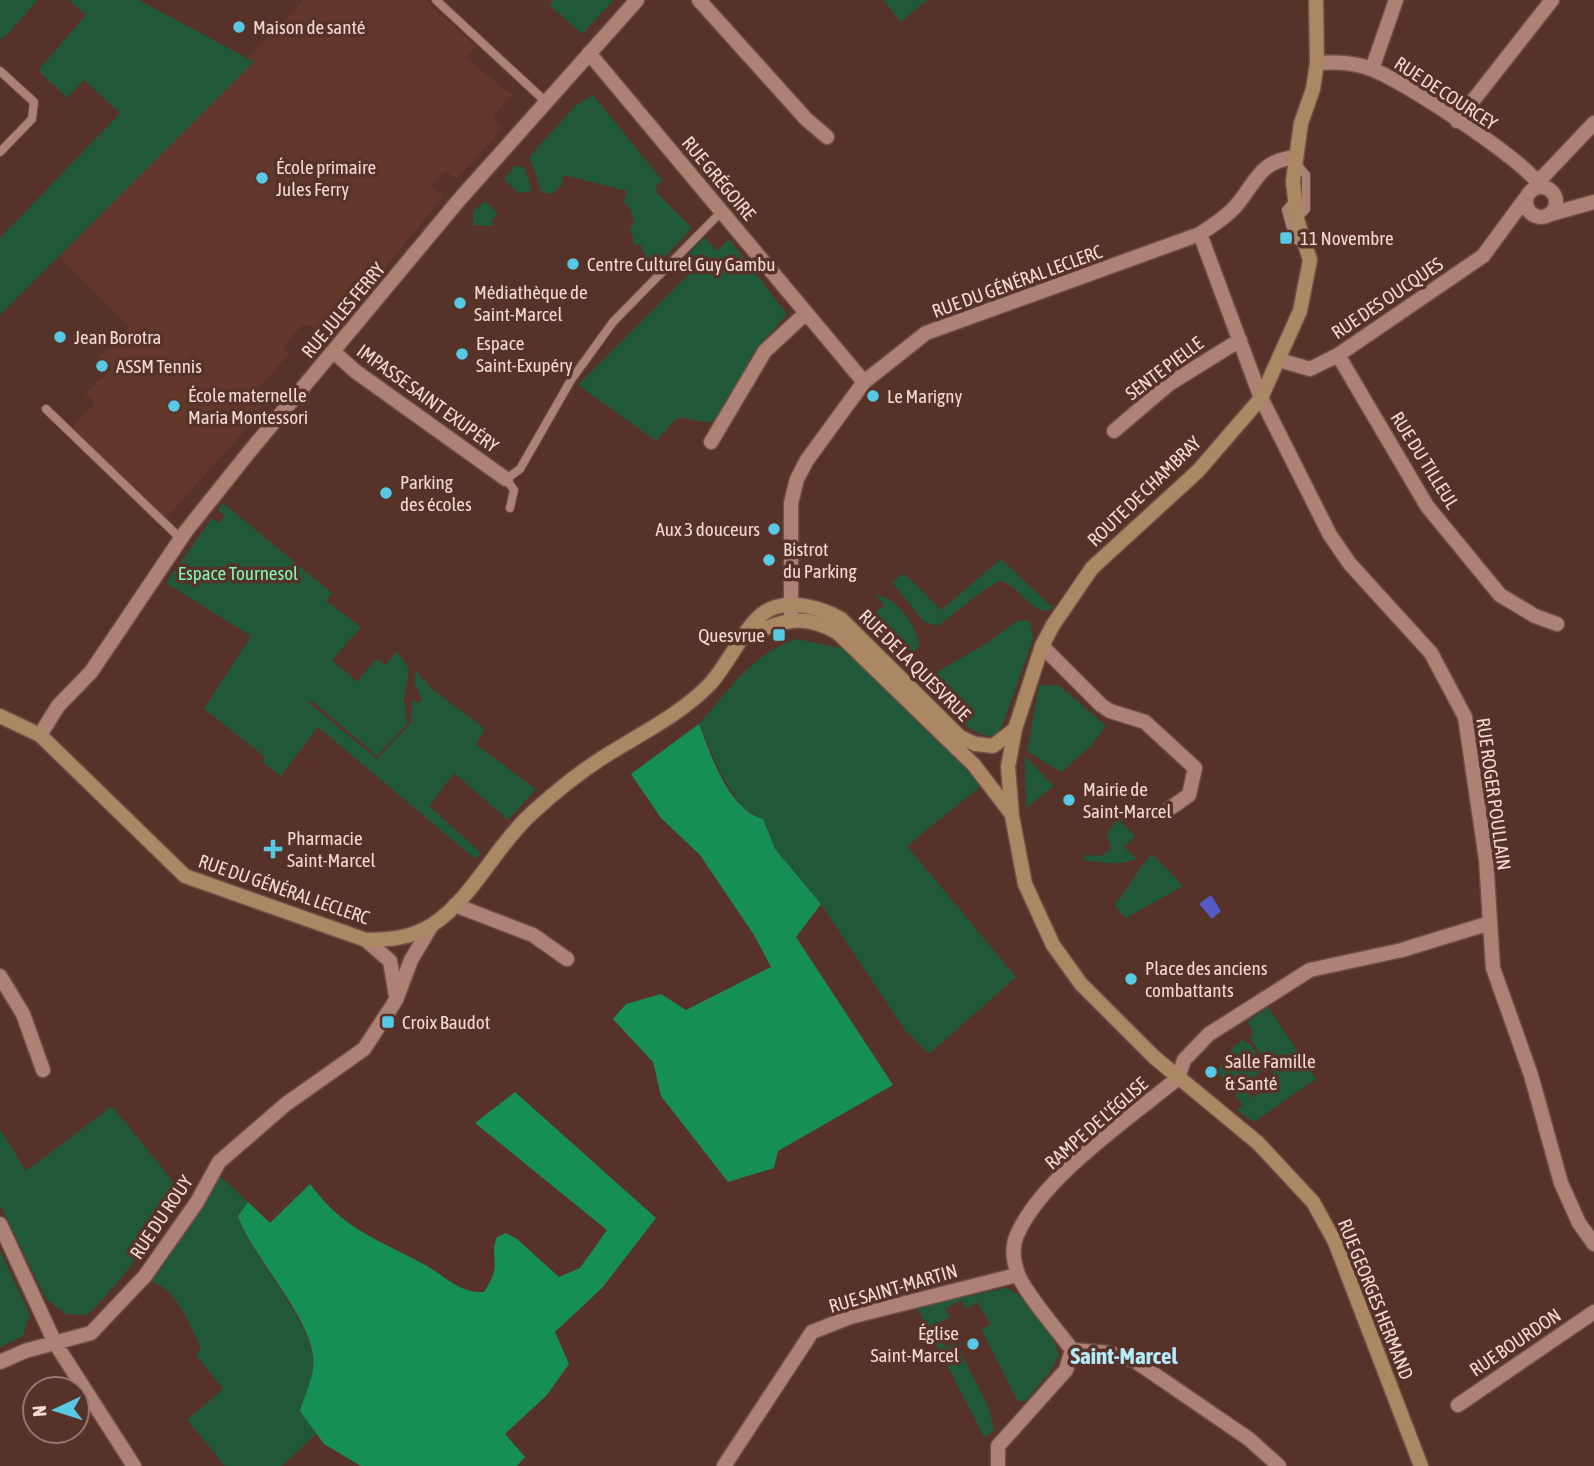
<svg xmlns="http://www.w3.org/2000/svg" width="1594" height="1466" font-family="'Asap Condensed',sans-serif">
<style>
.built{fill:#63372a}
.green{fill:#215839}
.forest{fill:#168f57}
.water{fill:#545bc7}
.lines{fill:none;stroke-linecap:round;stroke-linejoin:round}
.lane-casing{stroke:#6e4f46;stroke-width:10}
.street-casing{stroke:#6e4f46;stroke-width:17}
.secondary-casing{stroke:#6e4f46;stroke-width:17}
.lane{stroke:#ad8275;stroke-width:8}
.street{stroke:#ad8275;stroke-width:14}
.secondary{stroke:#ab8763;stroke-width:14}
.poi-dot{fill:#58c9e4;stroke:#573228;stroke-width:2.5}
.labels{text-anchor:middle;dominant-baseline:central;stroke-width:7;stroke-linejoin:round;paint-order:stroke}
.poi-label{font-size:19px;fill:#f2dad3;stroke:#573228;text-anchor:start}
.street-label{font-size:19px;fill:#f2dad3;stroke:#573228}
.park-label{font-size:19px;fill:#79fcb1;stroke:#573228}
.quarter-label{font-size:23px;font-weight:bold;fill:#b3ebfa;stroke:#573228}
</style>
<rect width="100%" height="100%" fill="#573228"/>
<path class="built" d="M304,0h121l51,47 -10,11 46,37 -20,22 11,11 -47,51 -11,-8 -14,14 12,12 -108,132 -9,3 -23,-8 -20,23 6,7 -29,32 6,12 -8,18 -93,103 -94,-90 24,-26 -10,-9 27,-25 -12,-13 30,-29 -71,-71 194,-194 -6,-4z"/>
<path class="green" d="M0,0h38l-36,40 -2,-2z
M69,0h70l115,62 -254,253v-77l120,-125 -36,-33 -17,18 -29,-28 48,-55z
M554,0h60l-32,34 -33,-29z
M883,0h44l-26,22z
M593,95l69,85 -6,7 1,6 35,35 -32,34 -10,2 -10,-20 -5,2 -5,-18 4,-5 -4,-15 -6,-6 3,-11 -63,-16 -3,10 -9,9 -10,-2 -13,-35 47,-52z
M515,165l10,3 7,23 -14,2 -14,-14z
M485,201l13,13 -6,6 1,6 -20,-1v-13z
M704,237l13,14 12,-12 58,75 -30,35 -41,69 -7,5 -31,-6 -22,24 -78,-56 110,-110 -10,-10z
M223,503l109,90 -6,8 35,26 -29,33 25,22 19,-23 9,6 12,-14 12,18 -5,31 3,24 -30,32 -66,-56 -1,4 67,55 34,-36 1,-23 8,3 2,-4 -7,-14v-15l18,20 52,39 -9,15 60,45 -28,31 -54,-47 -25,33 52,47 -6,6 -157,-132 -37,49 -19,-14 3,-5 -61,-48 47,-73 -85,-53 46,-65 7,5 6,-7 -7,-6z
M1001,559l51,48 -2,3c-20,5 -31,-26 -51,-29l-15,9 -46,36 -14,-4 -32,-40 10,-8 5,2 34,34z
M876,595c20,1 42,32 43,52l-7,5 -6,-6 -9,7 -3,-2 -27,-25 -1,-5 18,-16z
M1025,620l5,2 3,17 -32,90 -9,7c-25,0 -51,-36 -68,-53l4,-6 59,-34 28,-21z
M796,639l49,10 137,136 -75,61 109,131 -87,77 -24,-24 -84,-126 -46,-55 -12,-29 -21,-13 -21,-33 -22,-50c30,-34 53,-70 97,-85z
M1047,685l13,1 46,40 -16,21 -29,25 -34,-21 12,-65z
M1025,756l29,30 -28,22z
M1116,808l10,10 -5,4 14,14 -11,11 12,12c-19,8 -34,3 -54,1l3,-5 17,1 9,-8 -4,-14 7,-10z
M1152,854l31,32 -57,32 -12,-13c15,-16 23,-36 38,-51z
M1268,1007l48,72 -62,43 -17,-12 6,-5 -27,-35 11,-9 -2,-5 16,-16 10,5 15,23 -23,17 9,13 26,-18 -28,-42 3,-6 -6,-10z
M112,1106l71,88c-31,42 -58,85 -96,121l-21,-1 -20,-15 -46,-94v-76l26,42z
M218,1174l30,28 -10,14c14,44 81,112 75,153 -2,14 -9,28 -13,42l16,23 -34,32h-57l-38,-46 36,-31 -27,-34 5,-7c-11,-22 -24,-59 -49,-66z
M0,1250l30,65 -7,21 -23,11z
M1006,1288c23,8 47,44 53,68l-11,18 -23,28 -8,-2 -36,-71 10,-5 -14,-22 -12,7 -4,-9 -16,9 5,8 -12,6 3,7 -4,2 9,16 10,-5 33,65 5,23 -10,6 -67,-130z"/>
<path class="forest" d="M699,724c12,31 29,85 64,95l12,30 46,55 -25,33 97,148 -115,66 -4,17 -46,14 -67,-86 -8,-34 -40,-43 13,-15 35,-10 25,16 85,-43 -17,-32 -54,-80 -39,-37 -30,-44z
M515,1092l141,126 -54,70 -47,44 14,32 -22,31 -42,39 20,23 -8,9h-156l-37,-22 -24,-33c4,-14 11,-28 13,-42 7,-44 -60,-109 -75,-153l10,-14 22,21 40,-39c36,48 67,54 117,82 19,11 32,27 57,26 20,-29 4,-33 13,-55l9,-4 11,6 42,38 21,-9 27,-38 -132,-107z"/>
<path class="water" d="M1211,895l10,16 -9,8 -13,-15z"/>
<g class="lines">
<g class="lane-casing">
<path id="lane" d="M436,0l110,102
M0,71l34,31 -2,17 -32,33
M1296,163l10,12v34l-9,10
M1295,200l-9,10 8,29 12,6
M46,409l135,130
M510,508l4,-18 -8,-11 14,-10 51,-89 42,-58 109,-111"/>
</g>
<g class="street-casing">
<path id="street" d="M699,0l107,119 21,18
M589,53l275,329
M1317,63c19,-1 36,-1 54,6 35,13 148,88 170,117
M1372,69l24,-69
M1457,121l95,-121
M1538,182l56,-59
M1526 202a15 15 0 1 1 30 0a15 15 0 1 1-30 0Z
M1551,214l43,-12
M1200,234l61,164 69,137 20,29 81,89 34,64 21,142 7,109 38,107 30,108 18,40 15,21
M334,352l21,19 151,108
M1338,355l89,151 73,89 35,21 22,8
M1279,360l31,9 28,-14 145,-99 42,-57
M1114,431l55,-47 71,-44
M711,442l54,-91 41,-38
M791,621v-118l6,-24 10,-19 57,-78 62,-49 274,-99c12,-8 25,-16 35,-27 22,-25 23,-46 61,-50
M1042,646l59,59 9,6 35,11 50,46 -6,27 -20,14
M40,735l18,-29 33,-34 95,-141 64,-80 209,-251 178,-200
M455,905l78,30 34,24
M366,940l24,21 6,35
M0,976l23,38 20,56
M0,1224l55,119 79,123
M1072,1350l37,3 26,8 114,78 30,27
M0,1362l25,-11 66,-18 54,-57 52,-74 22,-40 67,-58 78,-55 32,-49 15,-40 21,-35
M1458,1405l136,-93
M724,1466l88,-134 38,-15 167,-42
M998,1466v-20l68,-76 6,-20c-12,-17 -51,-61 -55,-79 -4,-12 -5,-25 0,-36 25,-58 113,-117 161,-157l6,-18 25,-26 101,-64 92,-20 88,-27"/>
</g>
<g class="secondary-casing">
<path id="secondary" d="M1316,0l1,63 -4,26 -12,34 -8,58 4,38 13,41 -10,51 -39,87 -63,73 -106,97 -39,57 -11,21 -27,83 -7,38 4,49 13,68 28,61 28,39 73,73 104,86 55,59 22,40 86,224
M747,635c37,-14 55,-23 91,-2l136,132 36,47
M0,716l40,19 145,141 181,64c24,0 45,-2 66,-15 41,-27 63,-78 99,-111 24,-22 55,-47 84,-64 33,-20 68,-38 95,-66 17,-18 36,-60 55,-72 22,-14 55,-5 76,7l119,118 15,7 18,2 22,-17"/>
</g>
<use href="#lane" class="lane"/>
<use href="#street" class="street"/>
<use href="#secondary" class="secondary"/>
</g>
<g class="poi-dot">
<circle cx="239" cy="27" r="7"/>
<circle cx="262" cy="178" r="7"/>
<rect x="1279" y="231" width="14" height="14" rx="3.5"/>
<circle cx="573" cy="264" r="7"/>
<circle cx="460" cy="303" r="7"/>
<circle cx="60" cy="337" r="7"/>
<circle cx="462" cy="354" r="7"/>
<circle cx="102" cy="366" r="7"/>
<circle cx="873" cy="396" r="7"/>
<circle cx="174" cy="406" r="7"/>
<circle cx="386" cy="493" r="7"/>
<circle cx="774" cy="529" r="7"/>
<circle cx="769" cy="560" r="7"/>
<rect x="772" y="628" width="14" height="14" rx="3.5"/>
<circle cx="1069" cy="800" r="7"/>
<path d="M269.5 838.5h7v7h7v7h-7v7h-7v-7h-7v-7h7z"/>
<circle cx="1131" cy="979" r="7"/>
<rect x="381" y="1015" width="14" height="14" rx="3.5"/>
<circle cx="1211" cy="1072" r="7"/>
<circle cx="973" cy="1344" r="7"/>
</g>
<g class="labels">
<g class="poi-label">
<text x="253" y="27">Maison de santé</text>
<text x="276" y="167">École primaire<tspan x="276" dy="22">Jules Ferry</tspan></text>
<text x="1300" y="238">11 Novembre</text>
<text x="587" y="264">Centre Culturel Guy Gambu</text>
<text x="474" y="292">Médiathèque de<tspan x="474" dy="22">Saint-Marcel</tspan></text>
<text x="74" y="337">Jean Borotra</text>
<text x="476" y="343">Espace<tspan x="476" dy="22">Saint-Exupéry</tspan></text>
<text x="116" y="366">ASSM Tennis</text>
<text x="188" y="395">École maternelle<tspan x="188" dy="22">Maria Montessori</tspan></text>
<text x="887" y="396">Le Marigny</text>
<text x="400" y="482">Parking<tspan x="400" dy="22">des écoles</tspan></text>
<text x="760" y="529" text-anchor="end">Aux 3 douceurs</text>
<text x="783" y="549">Bistrot<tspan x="783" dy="22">du Parking</tspan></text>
<text x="765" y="635" text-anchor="end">Quesvrue</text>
<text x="1083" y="789">Mairie de<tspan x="1083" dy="22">Saint-Marcel</tspan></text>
<text x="287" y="838">Pharmacie<tspan x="287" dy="22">Saint-Marcel</tspan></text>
<text x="1145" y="968">Place des anciens<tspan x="1145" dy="22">combattants</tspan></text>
<text x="402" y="1022">Croix Baudot</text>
<text x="1225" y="1061">Salle Famille<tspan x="1225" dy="22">&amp; Santé</tspan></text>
<text x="959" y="1333" text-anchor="end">Église<tspan x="959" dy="22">Saint-Marcel</tspan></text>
</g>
<g class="street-label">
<text transform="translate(1446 93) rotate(33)">RUE DE COURCEY</text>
<text transform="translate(719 178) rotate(50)">RUE GRÉGOIRE</text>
<text transform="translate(1017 281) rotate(-20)">RUE DU GÉNÉRAL LECLERC</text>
<text transform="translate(1387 298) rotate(-34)">RUE DES OUCQUES</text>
<text transform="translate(343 310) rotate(-50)">RUE JULES FERRY</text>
<text transform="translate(1164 368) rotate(-37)">SENTE PIELLE</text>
<text transform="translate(428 398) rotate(36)">IMPASSE SAINT EXUPÉRY</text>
<text transform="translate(1425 460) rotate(58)">RUE DU TILLEUL</text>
<text transform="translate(1144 491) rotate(-44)">ROUTE DE CHAMBRAY</text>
<text transform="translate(915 665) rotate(45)">RUE DE LA QUESVRUE</text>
<text transform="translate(1494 794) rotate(82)">RUE ROGER POULLAIN</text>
<text transform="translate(284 889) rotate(19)">RUE DU GÉNÉRAL LECLERC</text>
<text transform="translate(1096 1123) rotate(-41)">RAMPE DE L'ÉGLISE</text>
<text transform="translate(161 1217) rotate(-56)">RUE DU ROUY</text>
<text transform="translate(893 1288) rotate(-16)">RUE SAINT-MARTIN</text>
<text transform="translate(1376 1299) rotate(68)">RUE GEORGES HERMAND</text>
<text transform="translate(1515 1342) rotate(-34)">RUE BOURDON</text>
</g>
<g class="park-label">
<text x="238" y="573">Espace Tournesol</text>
</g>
<g class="quarter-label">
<text x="1124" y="1356">Saint-Marcel</text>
</g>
</g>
<g transform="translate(56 1410) rotate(266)"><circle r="33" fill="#573228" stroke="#95756c" stroke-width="2"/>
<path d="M0-5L12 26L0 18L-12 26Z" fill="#58c9e4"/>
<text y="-10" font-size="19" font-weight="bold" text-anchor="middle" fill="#f2dad3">N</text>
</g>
</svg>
